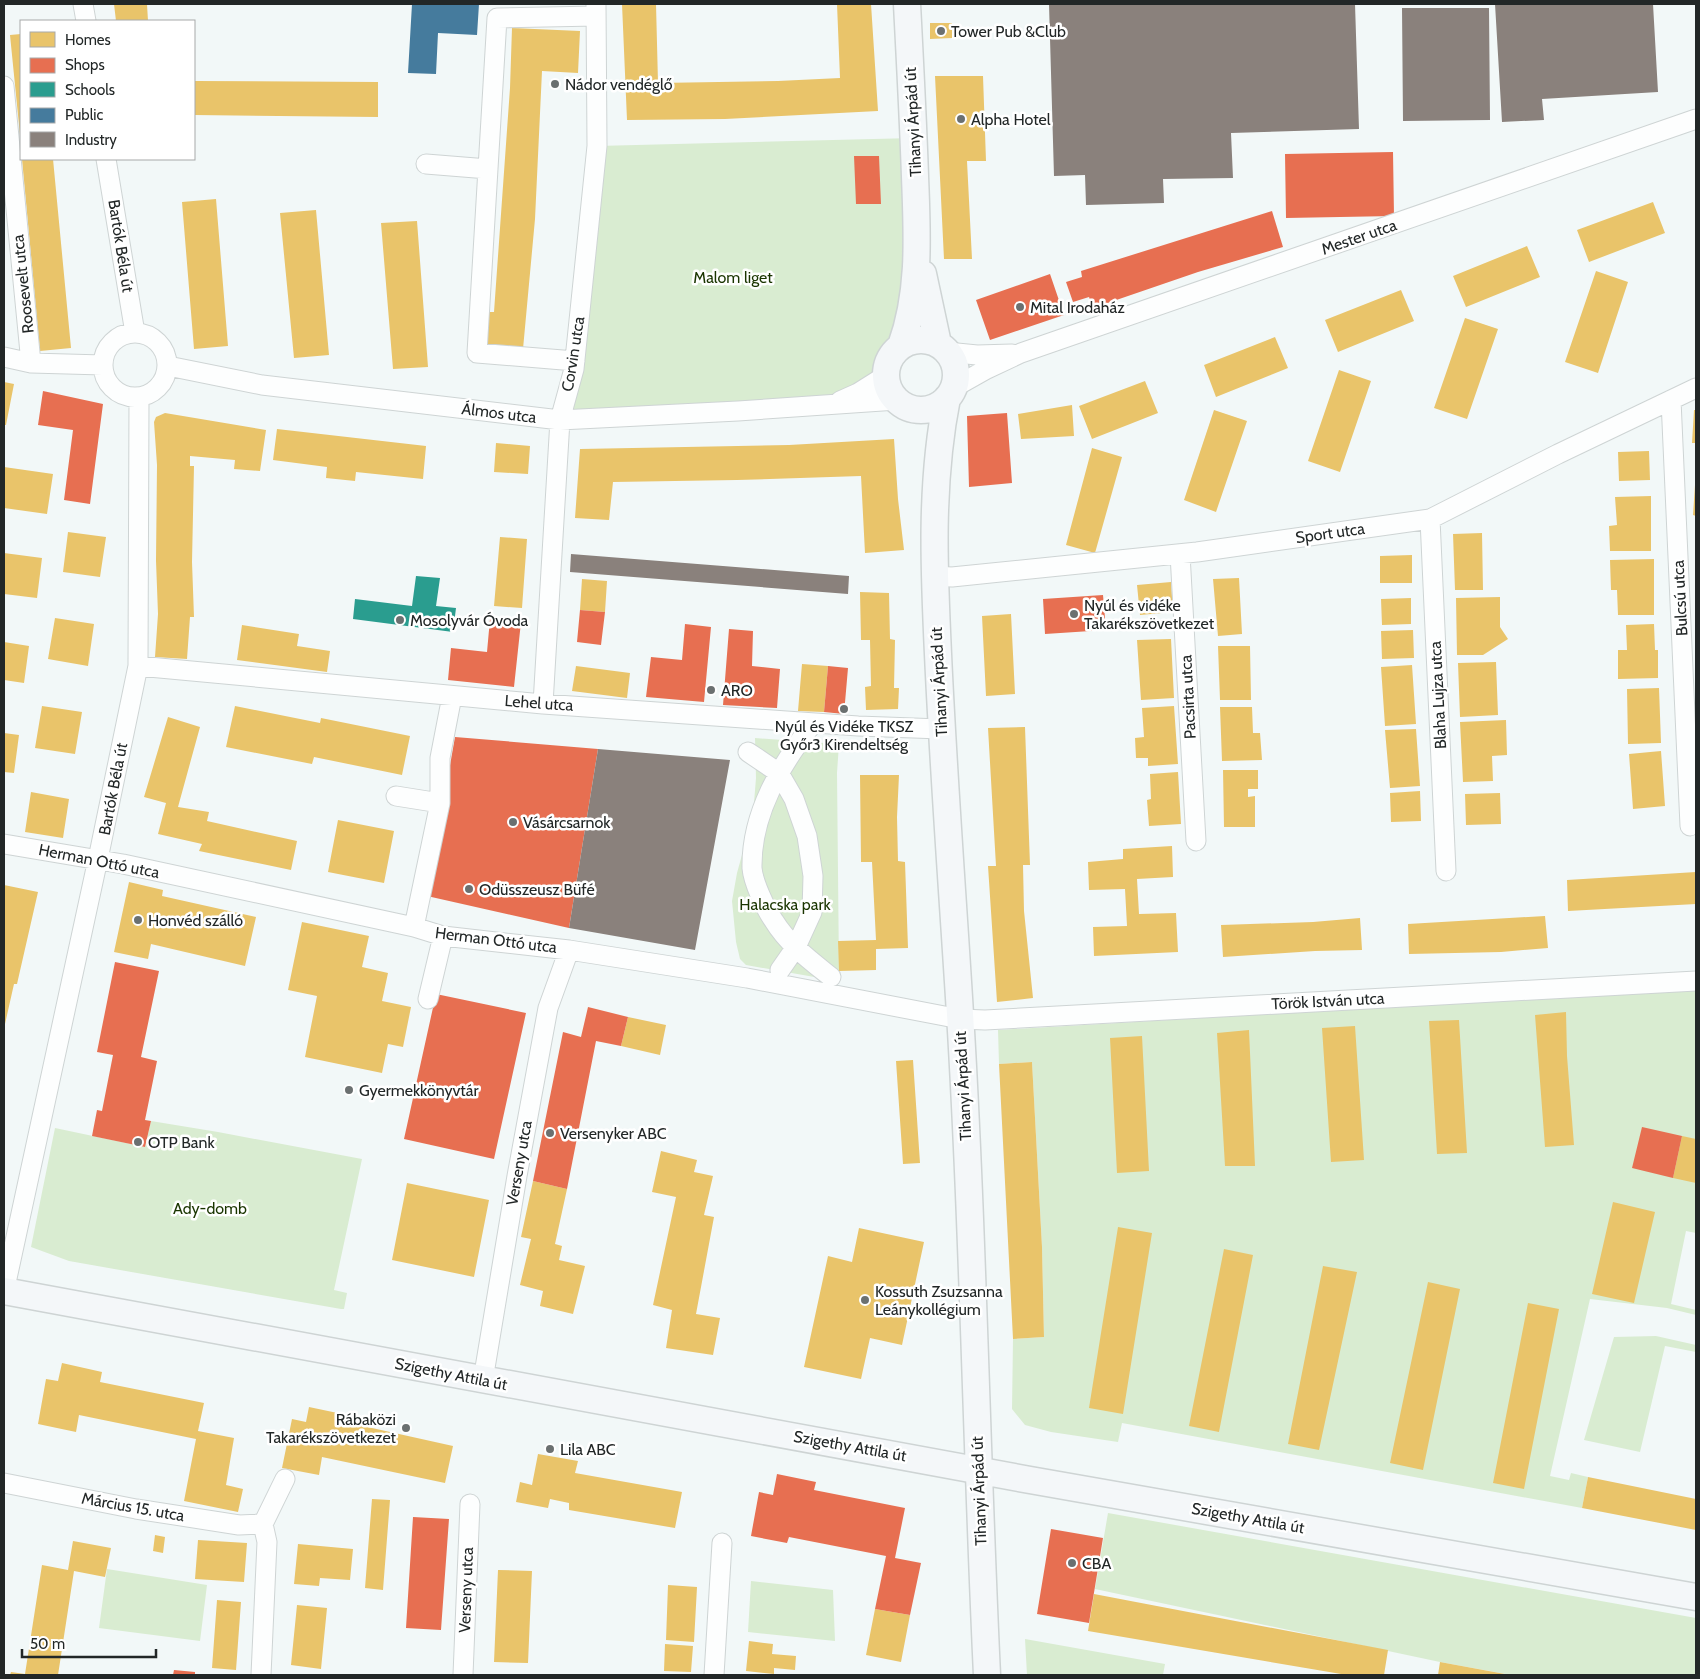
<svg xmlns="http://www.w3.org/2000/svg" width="1700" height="1679" font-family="Cabin,sans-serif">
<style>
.green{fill:#d9ecd1}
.homes{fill:#e9c46a}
.shops{fill:#e76f51}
.schools{fill:#2a9d8f}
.public{fill:#457b9d}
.industry{fill:#8a817c}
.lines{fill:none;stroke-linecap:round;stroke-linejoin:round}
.street-casing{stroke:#ced4d4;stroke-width:21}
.secondary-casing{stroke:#ced4d4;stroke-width:29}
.street{stroke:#fdfefe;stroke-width:19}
.secondary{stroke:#f4f7f9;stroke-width:26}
.poi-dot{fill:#6b7070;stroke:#fff;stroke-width:2}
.labels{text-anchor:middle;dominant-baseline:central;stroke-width:5;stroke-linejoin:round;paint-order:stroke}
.poi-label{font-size:16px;fill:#222727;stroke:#fff;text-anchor:start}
.street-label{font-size:16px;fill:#222727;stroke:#fff}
.park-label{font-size:16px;fill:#1a3500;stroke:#fff}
</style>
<rect width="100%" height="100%" fill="#f2f8f8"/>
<path class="green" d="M914,138l3,103 -25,113 -6,16 -28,23 -298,27 37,-274z
M755,738l84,6 -2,29 2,198 -2,10 -91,-16 -6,-6 -4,-17 -4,-41 5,-28 16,-58 3,-37z
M1696,989v244l-10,-2 -15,73 25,6v5l-29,-7 -77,-9 -40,177 19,4 2,-7 17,4 -6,31 -460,-85 -4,19 -67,-10 -26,-7 -13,-16 1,-70 31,-2 -2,-90 -10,-185 -33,2 -1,-34z
M151,1121l67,11 144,27 -28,131 13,3 -3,16h-3l-272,-48 -38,-14 24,-119 90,19z
M1656,1336l40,9v7l-31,-6 -25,106 -56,-12 30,-103z
M1108,1513l588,105v57h-185l-71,-13 -345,-73z
M107,1569l100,16 -7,56 -101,-13z
M751,1581l82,9 2,51 -87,-9z
M1025,1639l140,25 -2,11h-136z"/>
<path class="homes" d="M114,4h33l1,17h-32z
M622,4h34l2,79 120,-2 62,-3 -3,-74h34l7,107 -153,8 -98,1z
M930,23h22v15l-22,1z
M512,28l68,3 -2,42 -36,-2 -7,148 -12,130 -40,-4 3,-33h8l16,-224z
M21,34v101h-1l-10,-100z
M935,76h48l3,85h-19l5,98h-28z
M194,81l184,1v35l-184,-2z
M22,159h31l18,189 -31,3z
M216,199l12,147 -34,3 -12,-147z
M1653,202l12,31 -76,29 -12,-32z
M316,210l13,145 -35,3 -14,-145z
M417,221l11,146 -35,2 -12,-146z
M1527,246l13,31 -74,30 -13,-31z
M1596,271l32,11 -30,91 -33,-11z
M1401,290l13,31 -76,31 -13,-32z
M1465,318l33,11 -31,90 -33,-11z
M1275,337l13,31 -72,29 -12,-32z
M1339,370l32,11 -31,91 -32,-11z
M1145,381l13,32 -66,26 -13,-33z
M4,382l10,2 -8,41h-2z
M1072,405l2,31 -53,3 -3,-25z
M1214,410l33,11 -31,91 -32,-12z
M1694,410h2v33h-4z
M165,413l101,17 -6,41 -26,-2 1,-9 -45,-4v10h4l-2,96 2,55h-4l-3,42 -32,-2 3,-43 -2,-53 1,-96 -3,-43 2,-5z
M277,429l149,17 -3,33 -67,-7 -1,9 -29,-3 1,-11 -54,-7z
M894,439l4,60 6,51 -39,3 -4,-77 -124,4 -124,2 -4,38 -34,-2 5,-69 209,-4z
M496,443l34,3 -2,28 -34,-2z
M1092,448l30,9 -27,96 -29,-8z
M1649,451l1,29 -31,1 -1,-29z
M4,467l49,7 -6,40 -43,-6z
M1695,485l1,1v30l-3,-1z
M1651,496v55h-41l-1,-25 8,-1 -2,-28z
M68,532l38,5 -6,40 -37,-5z
M1482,533l1,57h-28l-2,-56z
M500,537l27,2 -5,69 -28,-2z
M4,553l38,5 -5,40 -33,-4z
M1412,555v28h-32v-27z
M1654,559v56h-36l-1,-25h-6l-1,-30z
M1239,578l3,56 -24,2 -5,-57z
M582,579l25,2 -2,31 -25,-2z
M1171,582l2,30 -33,3 -3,-30z
M860,592l29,1 1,46 5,1 -1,48h5l-1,21 -32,1 -1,-23 6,-1 -1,-46h-9z
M1500,597v30l8,12 -25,16h-26l-1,-57z
M1411,598v26l-29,1 -1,-26z
M1011,614l4,80 -29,2 -4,-80z
M55,618l39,6 -6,42 -40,-7z
M1654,624l1,26h3v28l-40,1v-29h9l-1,-25z
M242,625l57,9 -2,12 33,5 -3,21 -90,-12z
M1413,630l1,28 -32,1 -1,-28z
M1171,639l3,59 -33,2 -4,-60z
M4,642l25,4 -5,37 -20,-3z
M1218,646h32l1,54h-31z
M1496,662l2,53 -38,2 -2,-54z
M802,664l26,2 -4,46 -26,-1z
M1412,665l4,59 -31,2 -4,-59z
M576,666l54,7 -3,25 -55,-7z
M1659,688l2,55 -33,1 -1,-55z
M42,706l40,6 -7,42 -40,-6z
M235,706l85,17 1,-5 89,18 -8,39 -88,-18 -2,7 -86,-17z
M1174,706l4,58 -30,2v-8h-12l-1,-20 9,-1 -2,-29z
M1220,707h32l1,26h7l2,27 -40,1z
M168,717l32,10 -22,80 31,5 -2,9 90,20 -6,29 -92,-19 3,-7 -44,-10 8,-31 -22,-6z
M1506,720l1,35 -15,1 1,25 -30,1 -3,-60z
M1025,727l5,138h-7l1,46 9,87 -36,4 -9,-136h8l-8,-138z
M1416,729l4,57 -30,2 -5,-58z
M4,733l15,2 -5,38 -10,-1z
M1661,751l4,55 -32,3 -4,-55z
M1223,770h35v19h-10v8l7,-1v31h-31z
M1178,772l3,52 -32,2 -2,-26 4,-1 -1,-25z
M860,775h39l-2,42 1,44 7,1 3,86 -32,1v21l-37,1 -1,-30 38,-1 -4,-78h-11z
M1420,791l1,30 -30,1 -1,-29z
M31,792l38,7 -6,39 -38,-6z
M1500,793l1,31 -35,1 -1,-31z
M338,820l56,11 -10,52 -56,-11z
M1172,846l1,31 -36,2 2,35 37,-1 2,39 -84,4 -1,-29 34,-1 -2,-37 -36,1 -1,-28 35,-3v-10z
M1696,872v32l-128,7 -1,-31z
M129,882l34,8 -1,6 94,21 -11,49 -94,-22 -3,15 -34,-7z
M4,885l34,7 -21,92h-3l-9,40z
M1545,916l3,32 -47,4 -92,2 -1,-30z
M1360,918l2,32 -47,1 -92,6 -2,-32 92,-3z
M302,922l67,14 -7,31 26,6 -6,28 29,6 -8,40 -15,-3 -6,29 -77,-16 12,-61 -29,-6z
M1566,1012l1,44 7,89 -29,2 -10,-132z
M628,1017l38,8 -6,30 -39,-9z
M1459,1020l8,133 -30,1 -8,-133z
M1355,1026l9,134 -33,2 -9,-134z
M1249,1030l6,136h-30l-8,-133z
M1142,1036l7,135 -32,2 -7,-135z
M913,1060l7,103 -17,1 -7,-103z
M1032,1062l10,185 2,90 -31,2 -14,-275z
M1682,1136l14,3v44l-23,-5z
M661,1151l36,9 -3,12 19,4 -9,39 10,2 -18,97 24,4 -7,37 -47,-7 6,-38 -19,-5 23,-108 -24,-5z
M533,1181l34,8 -12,55 7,2 -3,14 26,6 -12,48 -33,-8 3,-15 -23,-6 11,-46 -10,-2z
M407,1183l82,17 -15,77 -82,-17z
M1613,1202l42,10 -21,91 -42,-9z
M1118,1227l34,6 -29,181 -34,-6z
M859,1228l65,14 -22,103 -32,-7 -9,41 -57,-12 24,-111 24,6z
M1224,1249l29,6 -34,177 -30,-6z
M1323,1266l34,6 -38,178 -31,-6z
M1428,1282l32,7 -37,181 -33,-7z
M1528,1303l31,6 -35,180 -31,-6z
M62,1363l40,9 -2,10 104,21 -6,28 36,7 -8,47 17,4 -5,23 -54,-11 12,-62 -117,-24 -3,17 -38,-8 8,-45 12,2z
M309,1407l38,8 -2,7 108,24 -8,37 -123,-26 -3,18 -37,-7 10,-49 14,3z
M538,1454l40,7 -3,12 107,19 -7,36 -106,-18v-7l-19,-4 -2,9 -32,-6 4,-20 12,3z
M1588,1477l108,22v31l-114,-22z
M372,1499l18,1 -7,90 -18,-2z
M155,1535l10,2 -2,16 -10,-2z
M198,1540l49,3 -3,39 -49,-3z
M73,1541l38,7 -6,29 -31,-6 -16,104h-48l1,-3 14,2 17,-109 26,5z
M298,1544l55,5 -3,31 -30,-2 -1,8 -25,-2z
M498,1570l34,1 -4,92 -34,-1z
M668,1585l29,2 -3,55 -28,-2z
M1094,1594l294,56 -4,25h-37l-259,-44z
M217,1600l24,2 -5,68 -24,-2z
M297,1605l30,3 -6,61 -30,-4z
M875,1609l35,6 -9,47 -35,-7z
M749,1641l24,3 -1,10 24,2 -1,14 -21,-2v6l-28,-3z
M665,1644l28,2 -2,26 -27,-1z
M1440,1662l65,12v1h-67z"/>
<path class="shops" d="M1393,152l1,64 -108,2 -1,-64z
M854,156h25l2,48h-25z
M1272,211l11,36 -85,25 -105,36 -4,-11 -16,5 -7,-20 16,-5 -1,-6z
M1050,274l14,41 -74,25 -14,-40z
M43,391l60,13 -13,100 -26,-4 9,-70 -35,-5z
M1007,413l5,70 -43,4 -2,-71z
M1103,595l3,35 -61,4 -2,-35z
M580,610l25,2 -4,33 -24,-3z
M490,619l31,3 -7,65 -66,-7 3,-32 36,4z
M685,624l26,3 -7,75 -58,-5 5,-40 31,3z
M729,629l24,2 -1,35 28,3 -3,39 -54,-3z
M828,666l20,2 -4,46 -20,-2z
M455,737l143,12 -29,179 -142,-32z
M115,962l44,9 -18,86 16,4 -12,59 6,1 -6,26 -53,-11 5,-26 5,1 11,-56 -16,-3z
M436,994l90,19 -32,146 -90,-20z
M588,1007l40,10 -7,29 -25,-5 -29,148 -34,-8 30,-149 18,5z
M1642,1127l40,9 -9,42 -41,-10z
M777,1474l39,8 -2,8 91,18 -10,50 26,5 -11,52 -35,-6 11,-53 -97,-19 -2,6 -36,-7 8,-44 14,3z
M413,1517l36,2 -8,111 -35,-2z
M1051,1529l52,9 -14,85 -52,-9z
M174,1670l21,2v3h-22z"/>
<path class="schools" d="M416,576l24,2 -4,28 20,2 -3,24 -100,-13 2,-20 57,7z"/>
<path class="public" d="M412,4h67l-2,31 -39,-2 -2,41 -28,-1z"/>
<path class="industry" d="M1049,4h306l4,125 -128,4 2,45 -70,1 1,24 -78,2 -1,-30 -31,1z
M1495,4h158l5,88 -116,7 2,21 -42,2z
M1402,8h87l1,112 -87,1z
M571,554l278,22 -1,18 -278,-22z
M598,749l132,11 -35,190 -126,-22z"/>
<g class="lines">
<g class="street-casing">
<path id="street" d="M83,4l3,17
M4,86l27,277
M106,159l29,174
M426,164l62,5
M103 365a32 32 0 1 1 64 0a32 32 0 1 1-64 0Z
M947,352l30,3 35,-1
M4,357l27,6 72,2
M575,361l-98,-8 20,-335 99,-2
M168,366l94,19 298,35 178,-9 159,-11
M953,388l32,-18 36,-17 675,-234
M1671,400l19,426
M840,401l18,-8 27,-17
M1430,519l16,352
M1180,554l16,287
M934,576l18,1 245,-25 233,-33 128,-65 138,-66
M138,666l405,38 315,22 83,3
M543,704l17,-284 14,-51 23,-223 -1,-142
M813,723c-32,42 -62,90 -61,145 1,14 14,42 22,53 14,23 37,40 57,56
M748,752l31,21 15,26 13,37 6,40 -1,36 -16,35 -16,23
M396,796l44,7 -26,124
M440,803v-45l12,-62
M4,844l119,20 291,63 29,9 126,14 178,28 213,41 25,1 711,-39
M428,999l15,-63
M4,1292l94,-433 40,-193 1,-268
M483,1380l34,-204 31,-168 21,-58
M4,1483l132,26 103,16 24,-1
M261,1675l6,-133 -4,-18 22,-45
M463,1675l7,-171
M714,1675l8,-132"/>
</g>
<g class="secondary-casing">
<path id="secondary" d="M923,274l15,70
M886 375a35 35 0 1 1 70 0a35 35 0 1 1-70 0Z
M901,346c20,-55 16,-114 14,-170 -2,-58 -5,-115 -8,-172
M947,398c-17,85 -13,171 -9,256 5,110 13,218 20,328 15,230 18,462 29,693
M4,1291l1026,189 666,117"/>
</g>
<use href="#street" class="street"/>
<use href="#secondary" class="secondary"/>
</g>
<g class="poi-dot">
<circle cx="941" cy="31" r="5"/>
<circle cx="555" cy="84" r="5"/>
<circle cx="961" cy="119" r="5"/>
<circle cx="1020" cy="307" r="5"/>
<circle cx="1074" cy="614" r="5"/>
<circle cx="400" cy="620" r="5"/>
<circle cx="711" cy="690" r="5"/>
<circle cx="844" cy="709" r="5"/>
<circle cx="513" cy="822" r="5"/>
<circle cx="469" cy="889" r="5"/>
<circle cx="138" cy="920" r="5"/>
<circle cx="349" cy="1090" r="5"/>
<circle cx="550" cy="1133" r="5"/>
<circle cx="138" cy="1142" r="5"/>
<circle cx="865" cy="1300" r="5"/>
<circle cx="406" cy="1428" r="5"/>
<circle cx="550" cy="1449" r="5"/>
<circle cx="1072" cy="1563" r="5"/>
</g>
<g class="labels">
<g class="poi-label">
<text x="951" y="31">Tower Pub &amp;Club</text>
<text x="565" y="84">Nádor vendéglő</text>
<text x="971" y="119">Alpha Hotel</text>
<text x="1030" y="307">Mital Irodaház</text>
<text x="1084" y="605">Nyúl és vidéke<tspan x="1084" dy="18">Takarékszövetkezet</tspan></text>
<text x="410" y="620">Mosolyvár Óvoda</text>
<text x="721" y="690">ARO</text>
<text x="844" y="726" text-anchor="middle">Nyúl és Vidéke TKSZ<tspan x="844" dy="18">Győr3 Kirendeltség</tspan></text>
<text x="523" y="822">Vásárcsarnok</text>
<text x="479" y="889">Odüsszeusz Büfé</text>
<text x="148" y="920">Honvéd szálló</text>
<text x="359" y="1090">Gyermekkönyvtár</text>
<text x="560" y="1133">Versenyker ABC</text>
<text x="148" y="1142">OTP Bank</text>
<text x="875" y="1291">Kossuth Zsuzsanna<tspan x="875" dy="18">Leánykollégium</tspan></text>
<text x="396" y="1419" text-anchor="end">Rábaközi<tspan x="396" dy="18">Takarékszövetkezet</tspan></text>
<text x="560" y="1449">Lila ABC</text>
<text x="1082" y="1563">CBA</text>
</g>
<g class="street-label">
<text transform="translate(913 122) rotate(-93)">Tihanyi Árpád út</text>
<text transform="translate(1359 237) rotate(-19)">Mester utca</text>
<text transform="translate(121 246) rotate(81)">Bartók Béla út</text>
<text transform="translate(23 284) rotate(-96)">Roosevelt utca</text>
<text transform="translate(573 354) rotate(-81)">Corvin utca</text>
<text transform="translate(499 413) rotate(7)">Álmos utca</text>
<text transform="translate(1330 533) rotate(-8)">Sport utca</text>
<text transform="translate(1680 598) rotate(-93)">Bulcsú utca</text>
<text transform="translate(939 682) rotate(-93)">Tihanyi Árpád út</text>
<text transform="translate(1438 695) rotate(-93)">Blaha Lujza utca</text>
<text transform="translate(1188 697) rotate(-93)">Pacsirta utca</text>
<text transform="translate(539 703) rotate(4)">Lehel utca</text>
<text transform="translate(113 789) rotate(-79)">Bartók Béla út</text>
<text transform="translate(99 861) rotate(11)">Herman Ottó utca</text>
<text transform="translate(496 940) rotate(7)">Herman Ottó utca</text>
<text transform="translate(1328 1001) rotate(-3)">Török István utca</text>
<text transform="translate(963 1086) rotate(-93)">Tihanyi Árpád út</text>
<text transform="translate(519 1163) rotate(-80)">Verseny utca</text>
<text transform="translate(451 1374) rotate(11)">Szigethy Attila út</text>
<text transform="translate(850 1446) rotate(10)">Szigethy Attila út</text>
<text transform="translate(979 1491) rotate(-92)">Tihanyi Árpád út</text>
<text transform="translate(133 1507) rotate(10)">Március 15. utca</text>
<text transform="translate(1248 1518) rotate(10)">Szigethy Attila út</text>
<text transform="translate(466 1590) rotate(-88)">Verseny utca</text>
</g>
<g class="park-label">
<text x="733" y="277">Malom liget</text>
<text x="785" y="904">Halacska park</text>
<text x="210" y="1208">Ady-domb</text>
</g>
</g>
<rect width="1700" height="1679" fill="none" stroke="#222727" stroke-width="10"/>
<rect x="20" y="20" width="175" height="140" fill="#ffffff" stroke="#a7a9a9"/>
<rect x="30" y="32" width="25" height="15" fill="#e9c46a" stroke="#a7a9a9"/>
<text x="65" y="45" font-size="15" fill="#222727">Homes</text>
<rect x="30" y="58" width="25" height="15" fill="#e76f51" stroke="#a7a9a9"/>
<text x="65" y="70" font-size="15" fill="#222727">Shops</text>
<rect x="30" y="82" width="25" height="15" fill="#2a9d8f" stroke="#a7a9a9"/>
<text x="65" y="95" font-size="15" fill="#222727">Schools</text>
<rect x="30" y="108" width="25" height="15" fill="#457b9d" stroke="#a7a9a9"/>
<text x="65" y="120" font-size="15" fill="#222727">Public</text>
<rect x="30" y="132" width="25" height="15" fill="#8a817c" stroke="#a7a9a9"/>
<text x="65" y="145" font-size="15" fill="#222727">Industry</text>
<path d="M22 1649v8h134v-8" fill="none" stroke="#222727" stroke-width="2.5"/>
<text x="30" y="1649" font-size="15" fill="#222727" stroke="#ffffff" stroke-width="4" paint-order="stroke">50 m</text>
</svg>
